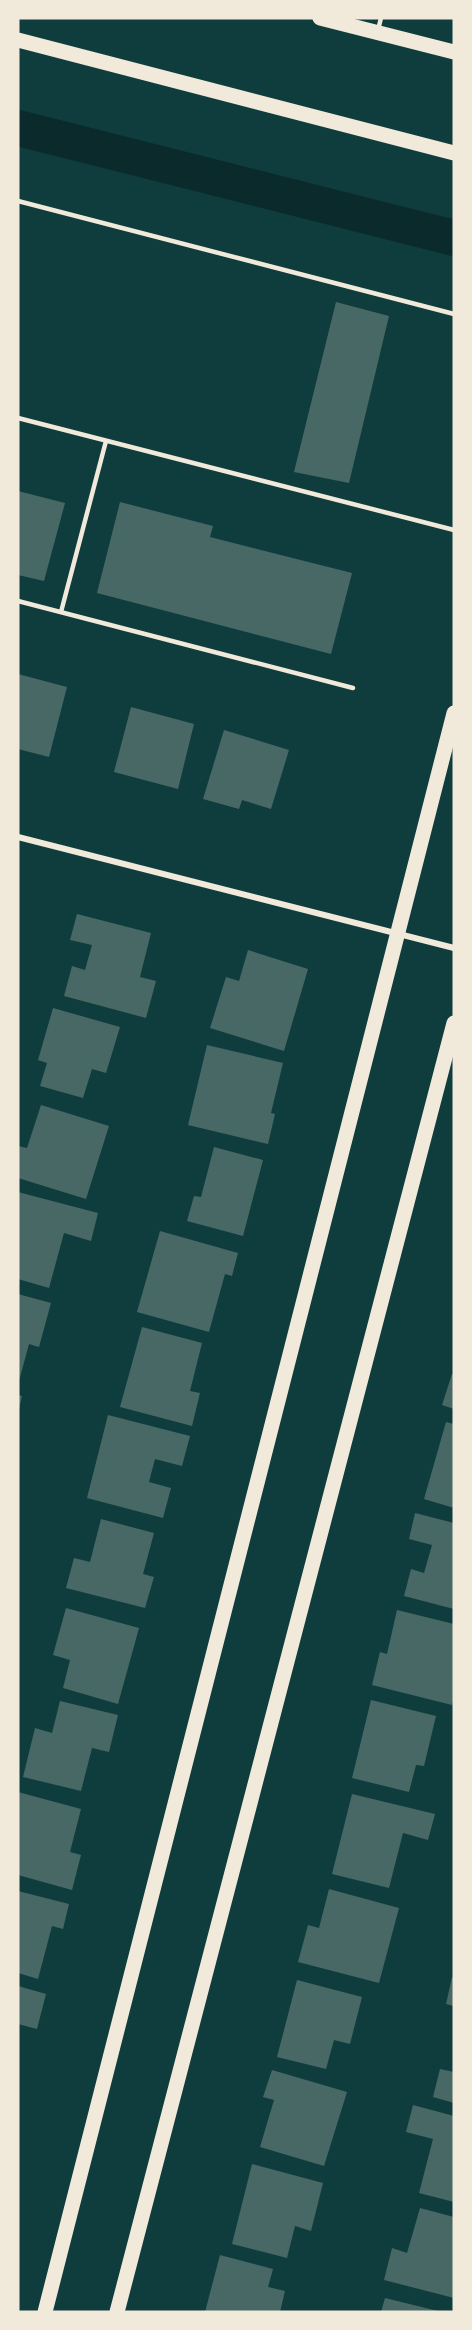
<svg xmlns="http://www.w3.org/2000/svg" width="472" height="2330" font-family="'Nunito Sans',sans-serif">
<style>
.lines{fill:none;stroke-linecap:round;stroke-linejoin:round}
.canal{stroke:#0a2a2b;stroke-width:36}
.building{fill:#486865}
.service{stroke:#f1e9da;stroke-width:4.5}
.minor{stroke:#f1e9da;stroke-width:6}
.primary{stroke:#f1e9da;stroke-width:15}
</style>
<rect width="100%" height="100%" fill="#0f3d3e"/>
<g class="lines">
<path class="canal" d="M18,128l436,110"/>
</g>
<path class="building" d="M336,302l53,14 -40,167 -55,-11z
M18,491l47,12 -21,78 -26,-6z
M120,502l93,24 -3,11 142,36 -21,81 -234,-61z
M18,674l49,13 -18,70 -31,-8z
M131,707l63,17 -16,65 -64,-17z
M224,730l65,20 -18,59 -29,-9 -3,9 -36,-10z
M77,914l74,19 -11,44 16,4 -10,37 -82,-22 8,-30 13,4 7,-25 -22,-5z
M248,950l60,19 -24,82 -74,-23 16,-51 13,4z
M53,1008l67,19 -14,46 -14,-4 -9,29 -43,-12 7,-23 -9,-3z
M207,1045l76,18 -12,50 4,1 -7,30 -80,-19z
M41,1105l68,21 -23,73 -68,-21v-32l9,2z
M214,1147l49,13 -20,76 -56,-15 7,-25 7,1z
M18,1192l80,21 -7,28 -27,-8 -15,55 -31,-9z
M160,1231l78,22 -6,23 -7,-2 -16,58 -72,-20z
M18,1294l33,9 -12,44 -10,-3 -10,37z
M142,1327l60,16 -12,48 10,2 -8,33 -72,-19z
M452,1374l2,1v34l-12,-4z
M18,1395l4,1 -3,13h-1z
M108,1415l82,21 -8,30 -27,-7 -6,23 22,6 -8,30 -76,-20z
M446,1422l8,2v84l-30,-9z
M415,1513l39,10v86l-50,-13 7,-27 13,4 8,-28 -23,-6z
M101,1519l53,14 -11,41 11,3 -9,31 -79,-20 8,-30 16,4z
M66,1608l73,20 -21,76 -55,-16 7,-28 -17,-5z
M397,1610l57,14v72l-2,9 -80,-20 8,-33 7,2z
M371,1700l65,16 -12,50 -8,-1 -7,27 -57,-14z
M60,1701l58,14 -9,37 -17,-4 -11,43 -58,-14 12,-49 17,5z
M18,1792l63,17 -11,43 11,3 -9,35 -54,-15z
M352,1794l83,20 -7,26 -25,-7 -14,55 -57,-14z
M329,1889l70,19 -20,75 -81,-21 10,-37 11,3z
M18,1891l51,13 -6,25 -11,-3 -14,53 -20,-6z
M452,1977l2,1v28l-8,-2z
M297,1980l65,17 -12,47 -16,-4 -8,29 -49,-12z
M18,1986l28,8 -9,35 -19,-5z
M440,2069l14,3v31l-21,-6z
M272,2070l75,22 -23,74 -64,-19 14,-47 -11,-3z
M413,2105l41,11v86l-35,-9 14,-54 -27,-7z
M252,2164l71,19 -12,48 -16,-5 -8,32 -55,-14z
M420,2208l34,9v81l-70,-18 8,-32 15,5z
M220,2255l53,14 -5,18 17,4 -5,21h-75z
M385,2298l53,13v1h-57z"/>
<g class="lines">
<path class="service" d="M378,30l3,-12
M18,201l436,113
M18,418l436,112
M18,601l335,87
M61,612l45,-171"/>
<path class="minor" d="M18,837l436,111"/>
<path class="primary" d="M320,18l134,34
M18,40l436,113
M45,2312l409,-1599
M117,2312l337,-1289"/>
</g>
<rect width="472" height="2330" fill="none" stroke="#f1e9da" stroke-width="39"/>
</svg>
